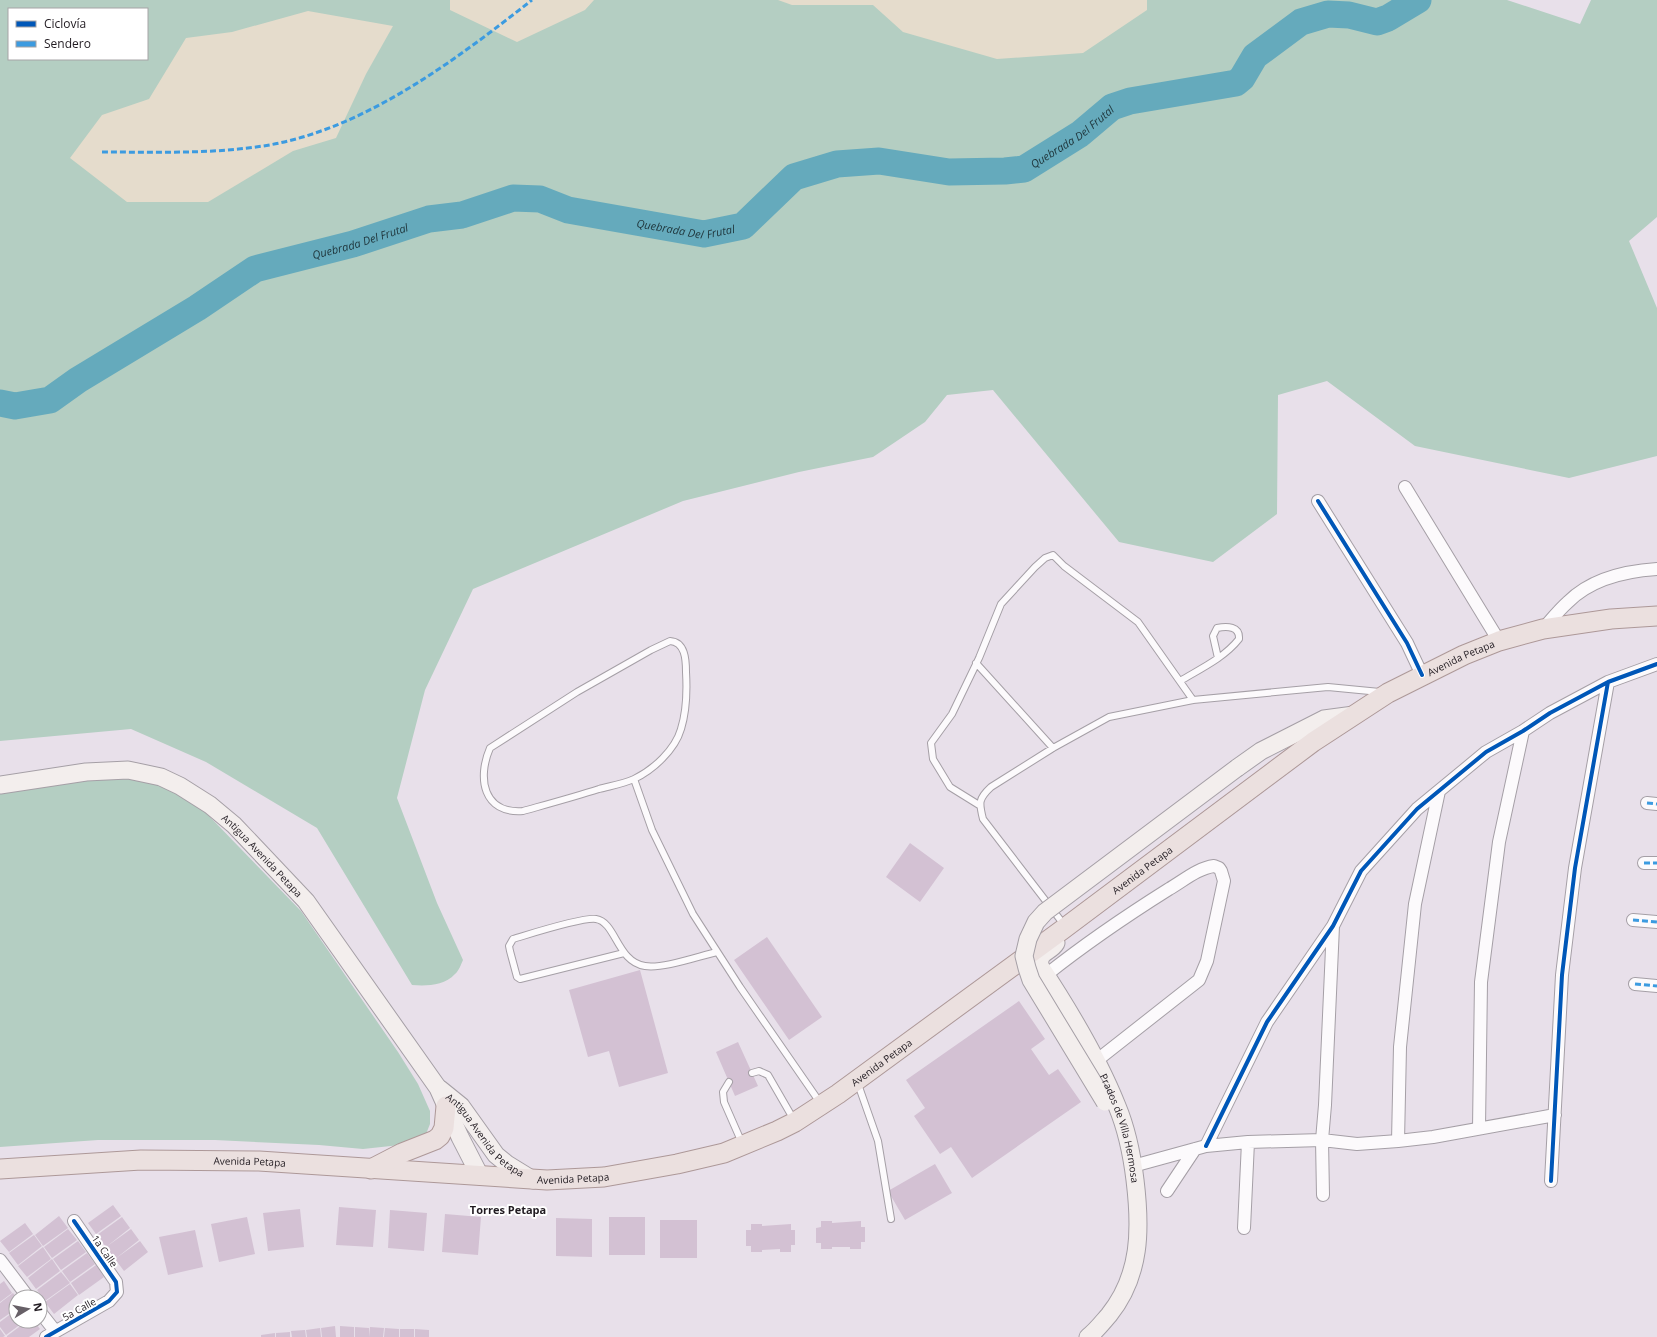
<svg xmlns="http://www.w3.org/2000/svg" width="1657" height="1337" font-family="'Open Sans',sans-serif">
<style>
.green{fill:#b4cec2;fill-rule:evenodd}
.sand{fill:#e5dccc}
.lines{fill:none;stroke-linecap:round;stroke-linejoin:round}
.river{stroke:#65aabc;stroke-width:27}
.building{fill:#d3c1d3}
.lane-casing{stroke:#a59fa6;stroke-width:8}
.street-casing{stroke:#a59fa6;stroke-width:14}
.secondary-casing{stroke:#a59fa6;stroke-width:19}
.primary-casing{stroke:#ad9898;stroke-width:21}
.lane{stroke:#fcfafc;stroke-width:6}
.street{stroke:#fcfafc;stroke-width:12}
.secondary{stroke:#f3eeed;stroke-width:17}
.primary{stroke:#ebe0df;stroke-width:19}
.secondary-bridge-casing{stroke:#a59fa6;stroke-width:19;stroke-linecap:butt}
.secondary-bridge{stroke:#f3eeed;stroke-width:17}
.quiet{stroke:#3c9be0;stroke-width:3;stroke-dasharray:6 3;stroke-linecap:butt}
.cycleway-casing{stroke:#fff;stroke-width:6}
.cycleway{stroke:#0057b8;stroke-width:4}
.labels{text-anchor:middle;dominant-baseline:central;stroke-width:4;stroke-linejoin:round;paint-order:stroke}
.street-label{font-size:10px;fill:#211b21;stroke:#fff}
.water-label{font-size:11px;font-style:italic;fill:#1e343a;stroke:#fff}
.neighbourhood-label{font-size:11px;font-weight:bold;fill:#211b21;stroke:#fff}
</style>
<rect width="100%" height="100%" fill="#e8e0ea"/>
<path class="green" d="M0,0h1507l73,24 11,-24h66v217l-28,24 28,67v148l-88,22 -154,-32 -88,-65 -49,14 -1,119 -64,48 -94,-20 -126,-152 -46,5 -22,27 -52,35 -74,15 -116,29 -210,88 -48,101 -28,108 40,105 26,57c-2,4 -4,11 -8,14 -11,12 -29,12 -43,11l-95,-157 -111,-66 -75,-33 -131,12zM9,9h138v50h-138z
M86,772l94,14 121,125 97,141 20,32 12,27v13l-4,10 -26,11 -37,4 -44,-4 -104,-5h-117l-98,7v-362z"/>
<path class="sand" d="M450,0h144l-9,10 -68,32 -67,-32z
M778,0h369v10l-64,43 -86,6 -94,-27 -30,-27h-81z
M308,11l85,15 -27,48 -30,64 -43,13 -85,51h-81l-57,-44 32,-43 47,-16 37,-61 46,-6z"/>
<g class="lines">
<path class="river" id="s1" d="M0,403l15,3 35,-6 28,-20 119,-72 58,-39 98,-25 76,-25 33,-4 51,-17 27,1 28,11 136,24 39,-8 51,-49 43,-13 42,-3 70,11 56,-1 19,-2 56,-35 32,-27 18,-6 106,-18 6,-5 13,-22 46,-34 27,-8 21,1 28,7 11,-4 30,-18"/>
</g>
<path class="building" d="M910,843l34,25 -24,34 -34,-25z
M767,937l55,80 -33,23 -55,-80z
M640,970l28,103 -49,14 -10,-36 -21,6 -19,-67z
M1019,1001l26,38 -14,10 18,26 9,-6 23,33 -109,76 -21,-31 -11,7 -26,-38 11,-8 -19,-28z
M738,1042l20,44 -23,10 -19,-44z
M935,1164l17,29 -47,27 -17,-29z
M113,1205l8,11 -25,18 -8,-11z
M339,1207l37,3 -3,37 -37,-2z
M300,1209l4,38 -36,4 -5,-38z
M390,1210l37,3 -3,38 -36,-3z
M445,1214l36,3 -3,38 -36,-3z
M59,1216l9,12 -25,18 -8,-11z
M122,1217l8,11 -24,19 -9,-12z
M247,1217l8,37 -36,8 -8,-38z
M609,1217h36v38h-36z
M556,1218l36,1v38l-36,-1z
M660,1220h37v38h-37z
M821,1221h11v2l29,-2v6h4v15h-4v7h-11v-2h-18v2h-11v-6h-5v-15l5,-1z
M25,1223l8,11 -24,18 -9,-11z
M751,1224h11v2l29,-2v6h4v15h-4v7h-11v-3l-18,1v2h-11v-6h-5v-16h5z
M68,1229l9,11 -25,18 -8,-11z
M131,1229l8,11 -24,19 -9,-12z
M195,1230l8,37 -35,8 -9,-38z
M34,1235l8,11 -24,19 -9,-12z
M78,1241l8,11 -25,18 -8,-11z
M140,1241l8,11 -24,19 -9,-12z
M43,1247l8,12 -24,18 -9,-11z
M87,1253l8,11 -25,18 -8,-11z
M52,1259l8,12 -24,18 -8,-11z
M96,1265l8,12 -25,18 -8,-12z
M61,1272l9,11 -25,18 -8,-11z
M4,1281l8,12 -12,9v-18z
M70,1284l8,11 -24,19 -9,-12z
M13,1293l3,4v12l-16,11v-17z
M16,1310v11h9l-19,14 -6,-8v-5z
M27,1321h7l6,8 -11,8h-22v-1z
M335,1326l1,11h-14l-1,-9z
M340,1326l14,1v10h-14z
M355,1327l14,1v9h-14z
M370,1327l14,1 -1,9h-14z
M320,1328l1,9h-14l-1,-7z
M385,1328l14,1v8h-15z
M0,1329l5,7 -2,1h-3z
M400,1329h14v8h-14z
M415,1329l14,1v7h-14z
M305,1330l1,7h-14l-1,-6z
M290,1332v5h-14v-4z
M275,1333v4h-14v-2z"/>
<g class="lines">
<g class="lane-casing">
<path id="lane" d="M670,641c15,1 16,18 16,31 1,17 0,41 -5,57 -6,21 -28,41 -47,50 -11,5 -24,7 -35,10 -25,8 -51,15 -76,22 -40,3 -46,-33 -33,-63l87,-56 74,-42z
M976,663l77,85
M1180,681c20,-12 44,-23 59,-42 1,-13 -12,-13 -22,-11l-4,8 5,22
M634,779l18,51 41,84 47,73 81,117
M979,805l-29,-18 -17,-28 -2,-16 21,-29 27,-56 22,-54 34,-37 10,-9 8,-3 11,11 74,56 55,78
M1065,926l-82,-107c-4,-16 -5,-20 8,-32l62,-39 56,-31 84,-17 135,-13 52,5
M624,953l-104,26 -3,-2 -7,-26 -1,-5 4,-7c17,-5 69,-22 83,-20 20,3 21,43 49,47 18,3 54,-10 72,-14
M752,1073l7,-2 9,4 26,45
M729,1082l-6,10 1,10 18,41
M858,1084l20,57 13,78"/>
</g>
<g class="street-casing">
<path id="street" d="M1405,487l94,154
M1318,501l89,142 15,32
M1543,629c8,-9 16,-19 25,-27 23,-23 58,-31 89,-33
M1647,803l10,1
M1644,863h13
M1633,920l24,2
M1046,975c39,-31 80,-59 123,-86 14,-8 29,-21 45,-23l5,2 2,3 3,10 -17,80 -8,19 -103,81
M1635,984l22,2
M1479,1128l2,-146 18,-140 24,-111
M1398,1141l2,-94 15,-143 24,-113
M1206,1146l61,-124 66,-96 28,-55 56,-62 69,-57 37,-21 27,-18 58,-31 49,-18
M1133,1166l73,-20 42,-4 74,-2 35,4 41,-3 35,-4 122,-22
M1551,1181l11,-206 13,-107 33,-186
M1167,1191l28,-42
M1323,1195l-1,-55 3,-35 8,-179
M1244,1228l4,-86
M0,1260l28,37
M40,1312l15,19
M46,1337l63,-36 8,-9 -1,-10 -42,-61"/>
</g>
<g class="secondary-casing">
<g id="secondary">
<path d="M1237,768l24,-17 63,-32 30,-4"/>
<path id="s2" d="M0,785l86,-13 42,-2 33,7 19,9 30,19 24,20 72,76 132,187 22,49 20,39"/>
<path id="s3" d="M1056,943c-6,10 -18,8 -16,23 29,44 58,92 77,140 10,24 15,49 18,74 6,49 6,95 -26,135 -7,8 -13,16 -21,22"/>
<path id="s4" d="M440,1089l21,17 35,49 11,9 26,16"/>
</g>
</g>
<g class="primary-casing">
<g id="primary">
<path id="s5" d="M0,1169l141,-9 118,1 288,19 57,-3 73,-13 47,-11 53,-22 18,-9 43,-28 224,-164 251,-188 75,-49 76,-38 35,-14 44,-12 68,-10 46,-3"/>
<path d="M371,1169l31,-16 33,-13 5,-4 4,-8 2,-22"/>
</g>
</g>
<use href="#lane" class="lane"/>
<use href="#street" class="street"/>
<use href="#secondary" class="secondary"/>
<use href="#primary" class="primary"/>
<g class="secondary-bridge-casing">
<path id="secondary-bridge" d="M1105,1102l-74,-122 -4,-12 -3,-12 4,-17 8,-17 9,-10 192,-144"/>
</g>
<use href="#secondary-bridge" class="secondary-bridge"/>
<path class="quiet" d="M102,152c51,0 103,2 154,-5 102,-13 197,-85 276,-147
M1647,803l10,1
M1644,863h13
M1633,920l24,2
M1635,984l22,2"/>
<g class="cycleway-casing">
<path id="cycleway" d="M1318,501l89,142 15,32
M1206,1146l61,-124 66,-96 28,-55 56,-62 69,-57 37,-21 27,-18 58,-31 49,-18
M1551,1181l11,-206 13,-107 33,-186
M46,1337l63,-36 8,-9 -1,-10 -42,-61"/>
</g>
<use href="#cycleway" class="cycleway"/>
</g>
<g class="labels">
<g class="street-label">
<text stroke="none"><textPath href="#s5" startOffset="1618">Avenida Petapa</textPath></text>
<text stroke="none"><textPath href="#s2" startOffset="292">Antigua Avenida Petapa</textPath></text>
<text stroke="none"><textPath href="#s5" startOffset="1234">Avenida Petapa</textPath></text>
<text stroke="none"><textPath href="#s5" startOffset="910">Avenida Petapa</textPath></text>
<text stroke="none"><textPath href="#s3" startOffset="212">Prados de Villa Hermosa</textPath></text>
<text stroke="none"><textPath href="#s4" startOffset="65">Antigua Avenida Petapa</textPath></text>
<text stroke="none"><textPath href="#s5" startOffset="250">Avenida Petapa</textPath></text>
<text stroke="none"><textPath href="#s5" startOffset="574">Avenida Petapa</textPath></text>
<text transform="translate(105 1251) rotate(55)">1a Calle</text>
<text transform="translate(79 1309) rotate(-29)">5a Calle</text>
</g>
<g class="water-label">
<text stroke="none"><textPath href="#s1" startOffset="1159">Quebrada Del Frutal</textPath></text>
<text stroke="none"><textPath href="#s1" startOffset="739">Quebrada Del Frutal</textPath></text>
<text stroke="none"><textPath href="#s1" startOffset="403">Quebrada Del Frutal</textPath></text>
</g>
<g class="neighbourhood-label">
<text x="508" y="1209">Torres Petapa</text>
</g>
</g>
<rect x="8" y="8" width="140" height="52" fill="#ffffff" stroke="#a6a4a6"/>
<rect x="16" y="21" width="20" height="6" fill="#0057b8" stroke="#a6a4a6"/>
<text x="44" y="28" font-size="12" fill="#211b21">Ciclovía</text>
<rect x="16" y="41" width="20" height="6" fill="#3c9be0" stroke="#a6a4a6"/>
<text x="44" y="48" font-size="12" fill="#211b21">Sendero</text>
<g transform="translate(28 1309) rotate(80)"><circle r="19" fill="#ffffff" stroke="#a6a4a6"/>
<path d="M0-3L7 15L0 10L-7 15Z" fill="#676067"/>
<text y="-6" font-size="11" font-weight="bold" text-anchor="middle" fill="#211b21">N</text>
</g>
</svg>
